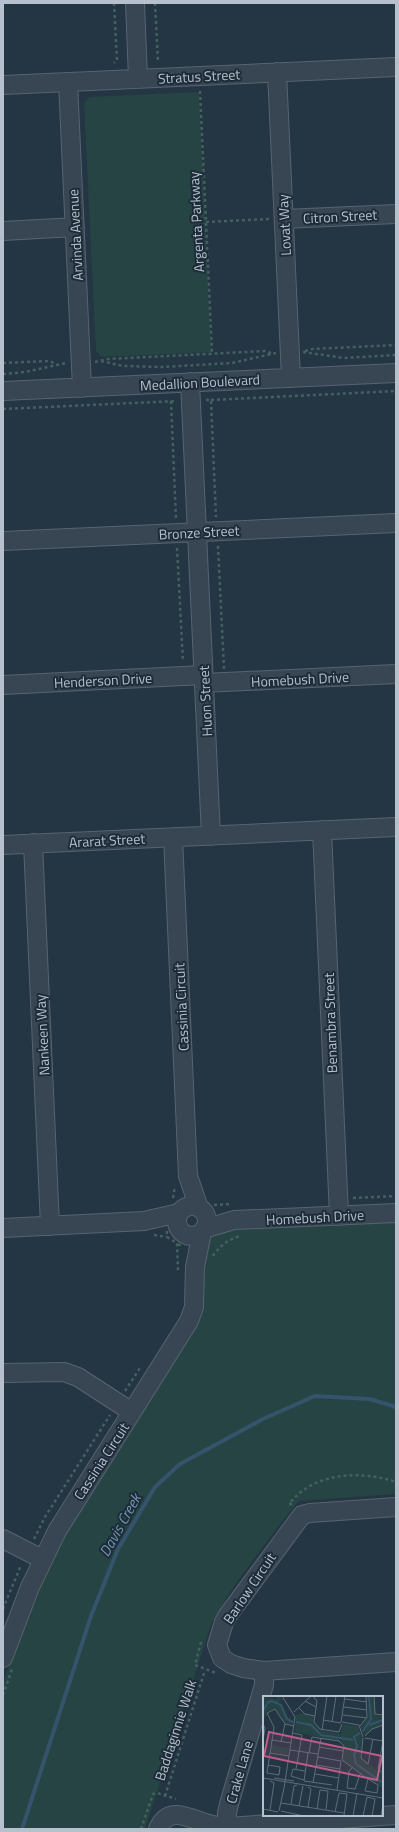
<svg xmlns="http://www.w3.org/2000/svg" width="399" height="1832" font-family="'Titillium Web',sans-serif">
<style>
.green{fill:#264444}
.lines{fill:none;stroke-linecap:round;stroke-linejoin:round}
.stream{stroke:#36536c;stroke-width:4}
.minor-casing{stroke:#576470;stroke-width:20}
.path{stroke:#446060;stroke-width:2.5;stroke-dasharray:3 3;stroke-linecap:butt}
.minor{stroke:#384653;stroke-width:18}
.labels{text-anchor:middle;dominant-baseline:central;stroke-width:4;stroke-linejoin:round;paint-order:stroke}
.street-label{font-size:14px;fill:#b6c1cd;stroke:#1d2c38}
.water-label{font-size:15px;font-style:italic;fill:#7396b2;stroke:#1d2c38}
.inset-river{fill:none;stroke:#36536c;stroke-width:2}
.inset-road{fill:none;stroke:#5e6d7a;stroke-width:1}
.view{fill:#bd5c89;fill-opacity:0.15;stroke:#bd5c89;stroke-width:2}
.inset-edge{fill:none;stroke:#b6c1cd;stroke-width:2}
</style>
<rect width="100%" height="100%" fill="#243543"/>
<path class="green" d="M199,92l12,260 -110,5 -5,-6 -12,-248 6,-6z
M396,1219v275l-97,7 -16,19 -49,66 -22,36 -67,207h-142v-146l22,-64 27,-63 151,-267 3,-50 11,-9z"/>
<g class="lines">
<path class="stream" d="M22,1829l69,-213 27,-67 37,-62 25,-23 83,-45 52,-23 55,3 26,8"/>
<g class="minor-casing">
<path id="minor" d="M135,3l3,76
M277,72l14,306
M68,82l14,306
M3,85l393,-18
M284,219l112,-5
M3,231l72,-4
M190,382l21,454
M3,391l393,-18
M3,541l393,-18
M204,683l192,-9
M3,685l200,-10
M322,830l17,386
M173,837l15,339 11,32
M33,843l17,383
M3,845l393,-18
M177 1221a15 15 0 1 1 30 0a15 15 0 1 1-30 0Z
M3,1228l141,-7 35,-8
M204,1229l30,-9 162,-7
M3,1373l61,-1 14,5 54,35
M396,1507l-86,6 -8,2 -74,100 -4,7 -7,23 5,13 9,6 12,4 21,3 132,-9
M3,1539l39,20
M3,1658l27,-71 27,-56 132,-210 5,-14 1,-40 7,-35
M227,1827v-14l2,-9 35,-119v-14
M158,1829c11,-25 32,-10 51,-5 6,2 12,2 18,3l169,-12"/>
</g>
<path class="path" d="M114,3l3,57 -3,3
M155,3l3,59
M200,91l12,262
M206,222l63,-3
M305,351l7,-2 84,-4
M303,352l41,6 52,-3
M101,361l22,5 39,1 70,-4 44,-10
M95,362l13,-3 157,-8 6,2
M3,363l46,-2 7,3
M3,374l22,-2 41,-9
M206,400h5l5,117
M211,400l185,-9
M171,401l5,118
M3,409l174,-8
M218,546l6,123
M177,548l6,114
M173,1198l2,-12
M353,1198l43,-2
M214,1205l18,-1
M167,1231v6l10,6 1,27
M154,1235l13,2
M178,1245l8,-1
M213,1256c6,-10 16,-17 27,-20
M125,1391l15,-23
M292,1504h-3c25,-32 71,-34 107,-22
M34,1539l11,-22 65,-102
M3,1609l18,-44
M201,1642l-6,23 21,8
M3,1695l9,-26
M165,1796l40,-126
M141,1829l12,-35 4,-1 19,6"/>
<use href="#minor" class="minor"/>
</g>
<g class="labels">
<g class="street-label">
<text transform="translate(199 76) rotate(-3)">Stratus Street</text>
<text transform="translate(340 216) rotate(-3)">Citron Street</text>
<text transform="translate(196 222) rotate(-93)">Argenta Parkway</text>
<text transform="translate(284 225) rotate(-93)">Lovat Way</text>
<text transform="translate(75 235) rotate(-93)">Arvinda Avenue</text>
<text transform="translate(200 382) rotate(-3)">Medallion Boulevard</text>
<text transform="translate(199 532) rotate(-3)">Bronze Street</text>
<text transform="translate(300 679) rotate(-3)">Homebush Drive</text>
<text transform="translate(103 680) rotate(-3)">Henderson Drive</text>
<text transform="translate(205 701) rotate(-93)">Huon Street</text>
<text transform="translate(107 840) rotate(-3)">Ararat Street</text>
<text transform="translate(181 1007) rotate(-93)">Cassinia Circuit</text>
<text transform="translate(330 1023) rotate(-92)">Benambra Street</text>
<text transform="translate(42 1035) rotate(-93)">Nankeen Way</text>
<text transform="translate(315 1217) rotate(-3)">Homebush Drive</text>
<text transform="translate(101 1461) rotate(-57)">Cassinia Circuit</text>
<text transform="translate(249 1588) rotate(-56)">Barlow Circuit</text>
<text transform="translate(175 1730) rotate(-72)">Baddaginnie Walk</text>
<text transform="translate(239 1772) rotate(-74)">Crake Lane</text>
</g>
<g class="water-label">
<text transform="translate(120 1525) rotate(-61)">Davis Creek</text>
</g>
</g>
<g transform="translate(263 1696)">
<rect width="120" height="120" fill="#243543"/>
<path d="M16,0l3,3 -3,3 9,16 5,2 -1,5 -7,-2 -10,-15 -9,4 1,3 -4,3v-21l13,2zM104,0h6l3,20h7v8l-19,11 -3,-9 7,-10zM39,17l12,4 -1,5 7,8 21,4 2,-10 15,2 4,11 -2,21 23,16v21l-1,-7 -39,-28 1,-12 -2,-6 -47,-10 1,-17zM9,49l17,3 -2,7 -15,-3z" fill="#264444"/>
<path class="inset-river" d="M0,15l5,-9 4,-1 9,4 6,14 6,3M33,26l15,3 10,10 32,5M106,29l14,-5M100,35l8,-12 -2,-23M97,37l-6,4 3,9 -3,9 2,9 27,19"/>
<path class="inset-road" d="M19,0l13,21 -11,71M50,0l4,5 -3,21 6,7 19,3 3,-8M111,0l1,18 8,1M82,3l22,3M42,5l11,6M81,11l23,3M36,12l6,6 10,2M31,16l17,-16M80,19l24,3M60,24l18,3M69,26l4,-26M78,26l4,-26M79,26l17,3 4,12M0,28l2,4 -2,13M97,30l7,-9 -1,-21M59,34l5,-34M30,37l9,2 -6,34M102,40l7,-7 11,-4M100,42l-2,20 7,6 5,-25M102,42l18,3M9,44l19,3M120,45l-5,28 5,4M18,46l4,-18M56,51l24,4M27,54l28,4M7,57l19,3M45,57l-4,28 28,4M46,57l3,-16 27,4 5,5 -2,14M55,61l23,4M79,64l26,19 -3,12 12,2 1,-8 -10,-6M5,69l12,2 -1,8 -12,-2v-1l1,-6 2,-13 1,-5 1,-8 2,-12v-1l-7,-14 8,-4 10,15 9,2M53,69l24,4M90,71l-4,4 -2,17 8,1 5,-15M52,78l24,4M0,82l120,20M11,82l20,3M41,84l-13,-4 2,-7 12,2M50,87l8,-45M45,91l3,2 -3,18M74,94l4,-29M18,107l63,10M28,108l3,-18 3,-1M36,110l4,-20M0,113l15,3M54,113l3,-19 8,1 -2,19M7,114l4,-27 -4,-2M16,115l5,-23M18,115l23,5M72,116l4,-19 8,1 -3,22M90,120l4,-23M100,120l4,-19 8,2 -3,17M118,120l2,-12"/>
<path class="view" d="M6,36l113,24 -5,24 -113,-24z"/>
<rect width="120" height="120" class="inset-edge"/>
</g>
<rect width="399" height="1832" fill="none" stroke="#b6c1cd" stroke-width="8"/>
</svg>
